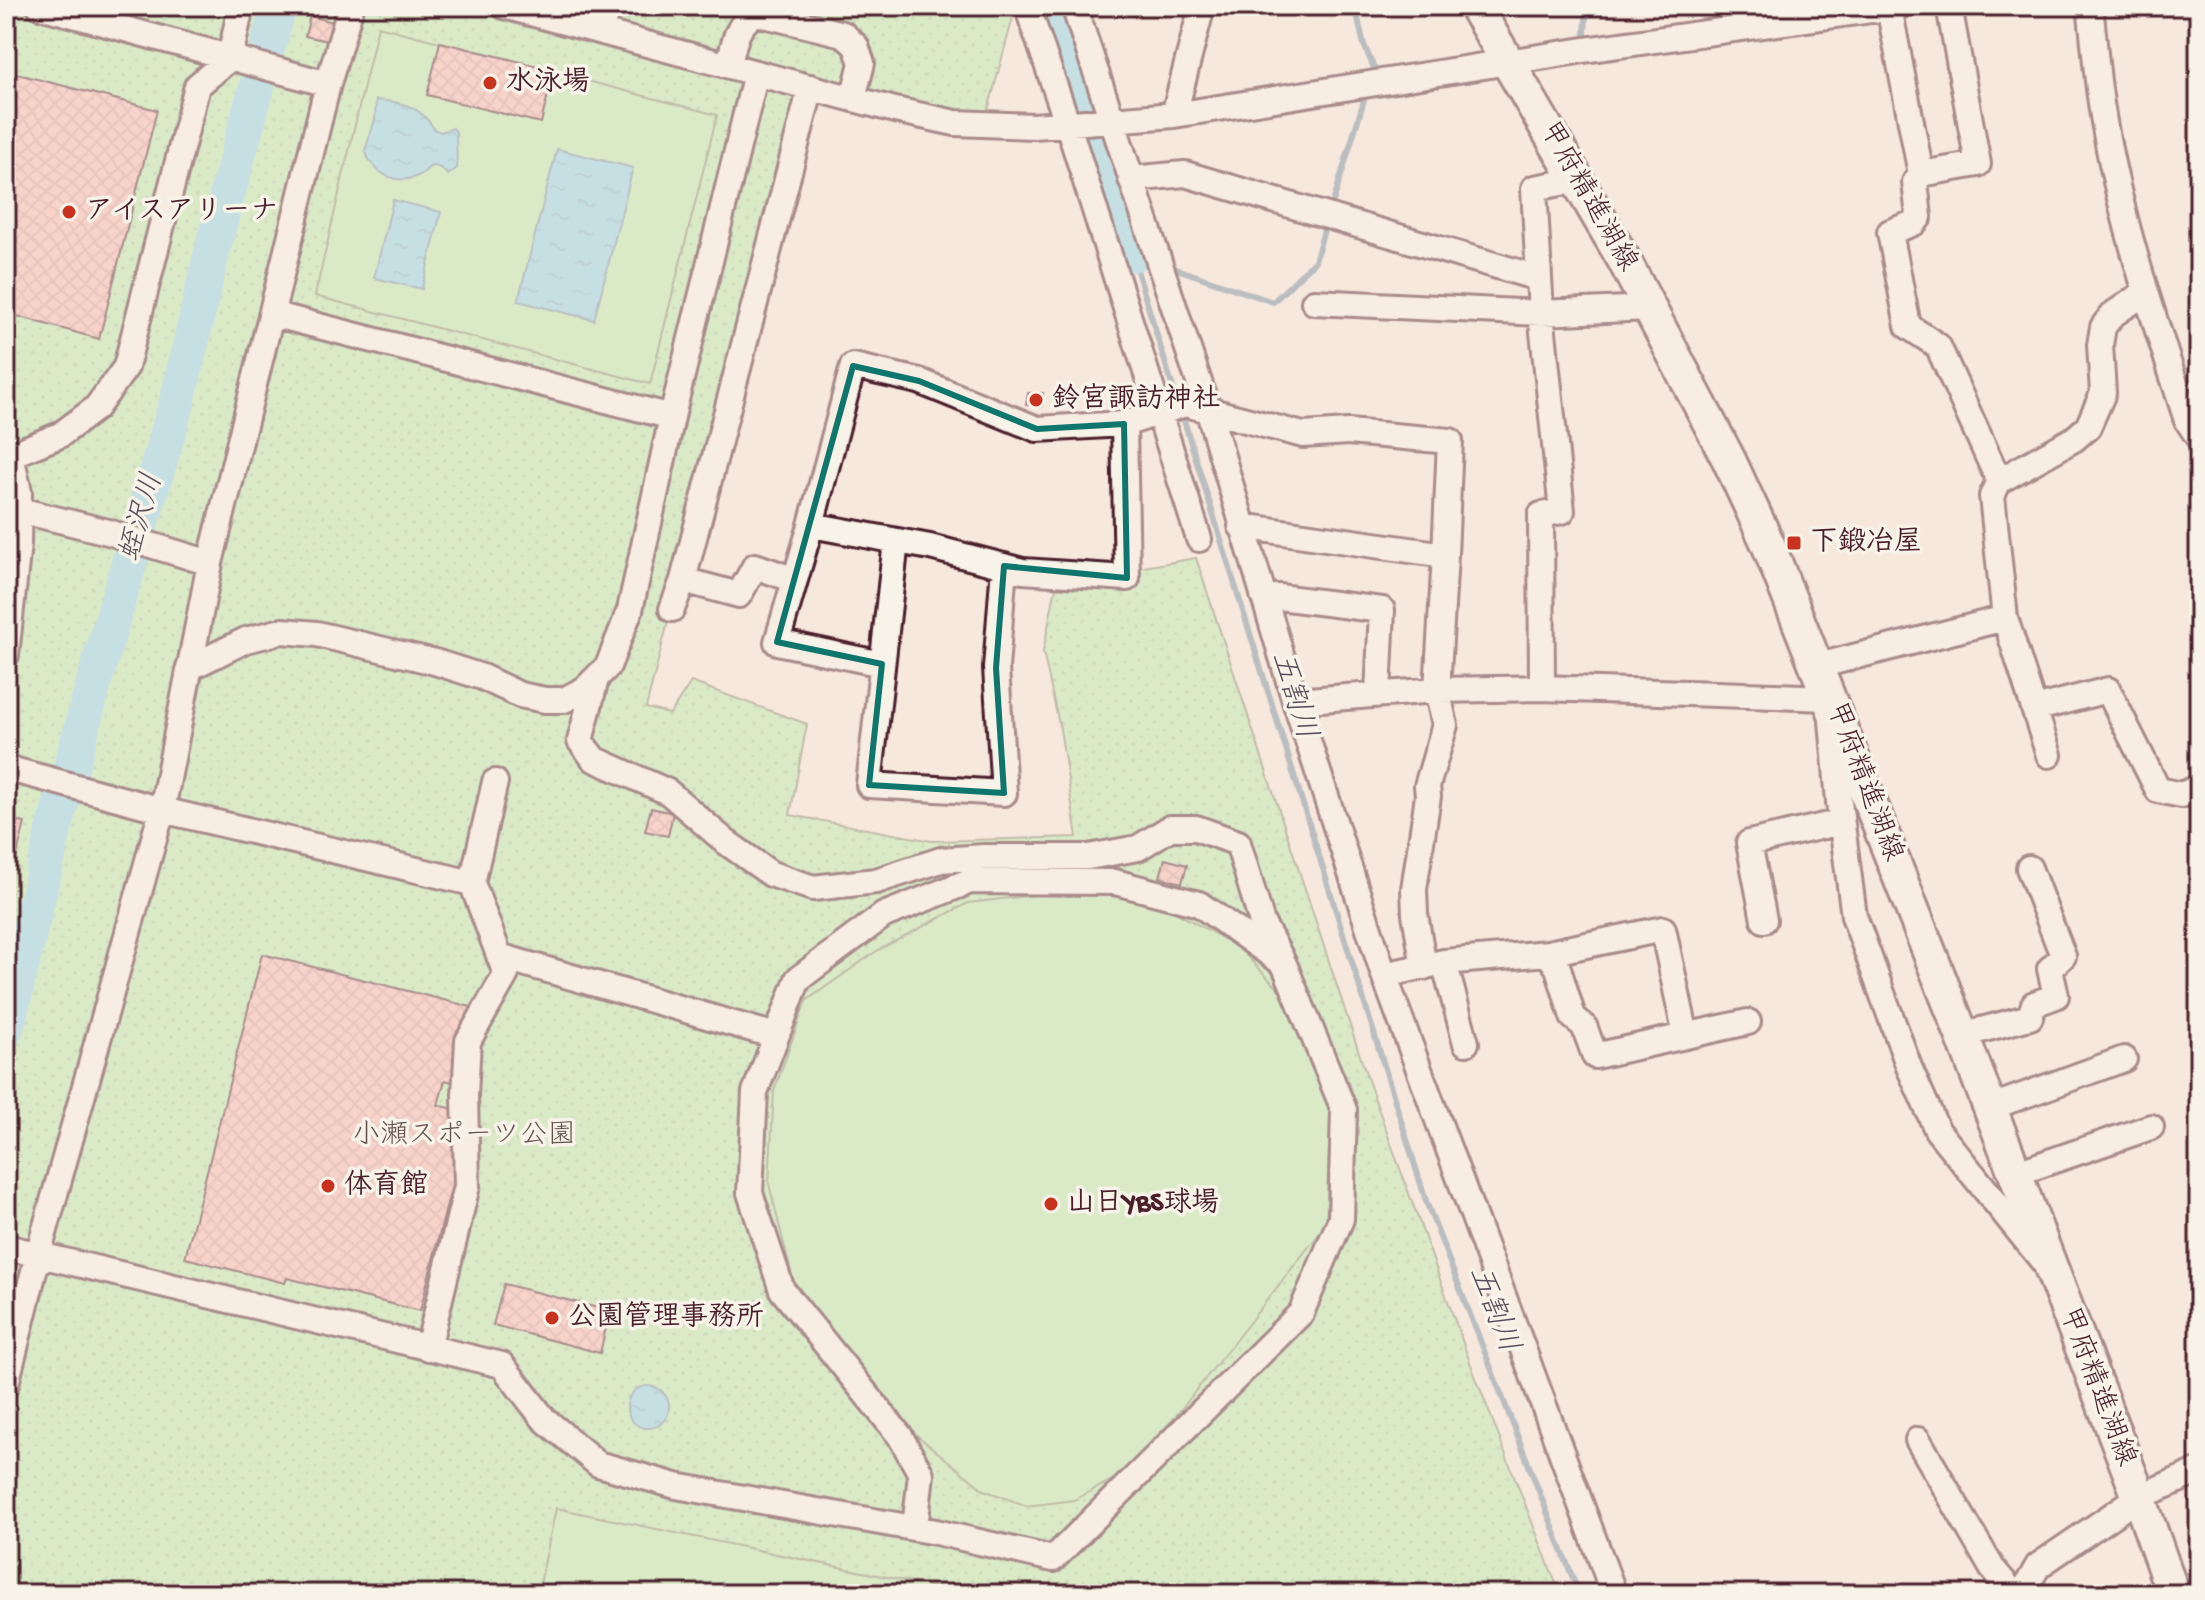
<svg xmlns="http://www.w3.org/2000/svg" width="2205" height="1600" font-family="'Gochi Hand','Klee One',sans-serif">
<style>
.green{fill:url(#green-dots);stroke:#80866c;stroke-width:2}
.pitch{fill:#b7edae;stroke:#80866c;stroke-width:2}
.water{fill:url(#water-ripples);stroke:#718d9f;stroke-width:2}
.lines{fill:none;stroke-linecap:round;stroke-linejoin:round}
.stream{stroke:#718d9f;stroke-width:6}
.river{stroke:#8bd6ec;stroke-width:36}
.building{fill:url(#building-cross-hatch);stroke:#4a1f2b;stroke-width:2}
.minor-casing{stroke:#4a1f2b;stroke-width:30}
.major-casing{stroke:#4a1f2b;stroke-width:38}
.minor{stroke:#f7f3e8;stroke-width:24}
.major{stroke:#f7f3e8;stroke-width:32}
.marked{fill:none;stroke:#0f766e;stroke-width:6;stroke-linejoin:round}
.poi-dot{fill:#c8321e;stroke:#f7f3e8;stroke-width:3}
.labels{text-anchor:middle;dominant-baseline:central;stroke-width:7;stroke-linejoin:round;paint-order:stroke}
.poi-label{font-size:28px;font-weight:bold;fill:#4a1f2b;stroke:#f7f3e8;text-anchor:start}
.street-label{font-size:28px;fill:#4a1f2b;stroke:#f7f3e8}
.park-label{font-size:28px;fill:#65524c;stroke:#f7f3e8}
.water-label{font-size:30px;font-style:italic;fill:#5a4d5b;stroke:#f7f3e8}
</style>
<defs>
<pattern id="green-dots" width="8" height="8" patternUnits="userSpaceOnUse" patternTransform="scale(2)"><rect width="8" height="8" fill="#b7edae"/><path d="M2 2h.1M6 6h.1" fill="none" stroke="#9fcb96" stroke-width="1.8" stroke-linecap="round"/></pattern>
<pattern id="water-ripples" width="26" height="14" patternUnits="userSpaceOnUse" patternTransform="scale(2)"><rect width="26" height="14" fill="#8bd6ec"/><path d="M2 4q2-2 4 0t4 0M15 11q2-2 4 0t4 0" fill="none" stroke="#79b7cb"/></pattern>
<pattern id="building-cross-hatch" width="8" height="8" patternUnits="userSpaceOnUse" patternTransform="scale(2)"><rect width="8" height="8" fill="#f6bab3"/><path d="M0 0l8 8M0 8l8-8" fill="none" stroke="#d49f9a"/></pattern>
</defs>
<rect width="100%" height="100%" fill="#f7e8dd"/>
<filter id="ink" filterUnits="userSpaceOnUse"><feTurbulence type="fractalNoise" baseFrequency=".0125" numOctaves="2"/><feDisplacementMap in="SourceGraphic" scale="16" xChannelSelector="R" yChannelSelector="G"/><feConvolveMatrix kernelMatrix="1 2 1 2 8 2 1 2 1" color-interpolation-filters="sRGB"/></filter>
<g filter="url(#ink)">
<path class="green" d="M6,6h1010l-29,108 -37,-3 -143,-33 -161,630 24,6 21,-32 116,42 -17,91 142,26 145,-4 -17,-108 -17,-77 14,-70 139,-24 173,525 102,282 89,229h-1554z"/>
<path class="pitch" d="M378,26l339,89 -67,269 -335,-88z
M1070,891l87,11 80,44 58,60 36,92 -5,127 -191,243 -61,32 -47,6 -43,-16 -87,-71 -104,-139 -24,-96 5,-93 32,-90 72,-51 90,-47z
M556,1508l412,86h-430z"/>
<path class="water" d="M376,100c28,2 44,6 59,30l6,2 12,-4 3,4 1,36 -9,7c-4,-4 -9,-10 -16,-9 -4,1 -6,5 -10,8 -24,13 -48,1 -57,-23l10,-32z
M557,149l76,19 -39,152 -76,-19z
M393,200l48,12 -19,77 -48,-11z
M627 1407a21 21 0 1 1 42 0a21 21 0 1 1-42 0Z"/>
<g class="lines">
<path class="stream" d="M1355,6l9,39 10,23 -4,11
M1584,46l3,-40
M1331,209l36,-119
M1150,260l-18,-6 45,147
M1168,266l105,36 42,-41 12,-41
M1181,411l246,793 152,390"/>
<path class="river" d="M1050,6l82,248
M6,1029l49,-203 45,-165 77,-259 38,-163 64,-233"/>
</g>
<path class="building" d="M310,16l23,6 -5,19 -23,-5z
M440,42l114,28 -13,53 -114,-28z
M6,71l151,39 -58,229 -93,-26z
M1028,393h15l-1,14 -16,-2z
M651,808l22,5 -5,23 -23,-5z
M6,819l19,4 -11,43 -8,-2z
M1165,859l22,6 -5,18 -22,-6z
M262,954l213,54 -19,75 -11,-3 -7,25 32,8 -50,198 -133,-33 -2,5 -100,-25z
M504,1284l106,27 -10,42 -107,-28z"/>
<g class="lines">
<g class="minor-casing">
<path id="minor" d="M40,6l288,78
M504,6l391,104 60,13 79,3 140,-11 410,-65 316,-44
M1027,6l41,119 131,414
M1074,6l134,403 87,292 89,274 230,619
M2090,6c4,32 6,65 11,97 16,108 52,213 86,317l12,18
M1889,7l32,167 -6,8 4,35 -5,6 -24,9 18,94 30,20 61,135
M602,30l4,-24
M729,65c5,-22 6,-39 27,-52l87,21 13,12 6,17 -9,35
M1174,115l28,-109
M1921,174l57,-10 -29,-158
M1131,179l54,-5 353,104
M1314,302l227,11 108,-5
M272,314l400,103
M6,451l5,4 8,37 -1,52 -12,111
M11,455l49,-20 36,-27 30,-41 71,-281 33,-28 11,-52
M19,510l89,22 102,31
M811,525l119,22 93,24 104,7 -3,-154
M1241,526l204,29 -8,135 8,35 -18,61 1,10 -14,93 1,25 9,53
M896,541l-27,244 135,8 -8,-125 8,-102
M683,580l56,15 16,-29 40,14
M1263,595l119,15 -4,84
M672,609l11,-29 128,-493
M882,664l-105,-22 34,-117 42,-159 66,15 118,48 87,-5 61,-20 118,31 45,-3 102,9 -5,114
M1818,666l187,-48
M189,668l57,-28 36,-9 35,3 118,28 47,15 38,18 25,5h19l21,-11 23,-23 22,-56 44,-202 82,-335
M596,679l-16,62 14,18 74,33 58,50 45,32 42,14 63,-7 65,-21 43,-3h104l50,-9 32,-20h26l42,15 24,80 19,35
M1542,688l-1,-173 21,-4 -21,-198 -7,-125 44,-8
M1295,701l142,-11 105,-2 288,10 9,104 15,114 55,151 28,63 106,131
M2034,709l74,-19 50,100 24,5 17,-8
M2049,755l-44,-137 -13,-122 7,-15 75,-42 14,-12 15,-34 -3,-48 3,-18 9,-12 34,-23
M6,768l156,42 310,73
M1764,920l-15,-77 92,-21
M1548,953l10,15 15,49 11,9 11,30 153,-34
M499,956l277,80
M1444,962l22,81
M1384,975l60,-13 104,-9 115,-24 23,107
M1962,1035l68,-18 4,-13 22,-8 -6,-27 13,-13 -34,-88
M1989,1108l135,-49
M2014,1174l137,-47
M6,1247l496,118 42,54 54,45 78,22 260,46 117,27 248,-246 40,-94 3,-109 -60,-146 -85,-60 -84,-22 -145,-1 -86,34 -86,64 -43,113 -5,101 32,97 118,146 21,38 -6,54
M428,1348l39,-162 -2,-91 3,-54 38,-67 -34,-91 23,-101
M6,1384l32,-129 124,-445 48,-247 118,-479 23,-78
M1918,1440l74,128 22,26
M2022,1594l16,-28 101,-69 60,-26"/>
</g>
<g class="major-casing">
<path id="major" d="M1475,6l149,254 105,200 39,84 194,491 177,462 34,97"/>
</g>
<use href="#minor" class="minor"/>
<use href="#major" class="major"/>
</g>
</g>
<path d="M0 0H2205V1600H0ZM853,366l66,15 118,48 87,-5 3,154 -123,-12 -8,102 8,125 -135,-8 13,-121 -105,-22z" fill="#f7e8dd" fill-opacity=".55" fill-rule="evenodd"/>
<path class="marked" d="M853,366l66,15 118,48 87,-5 3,154 -123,-12 -8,102 8,125 -135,-8 13,-121 -105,-22z"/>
<g class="poi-dot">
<circle cx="490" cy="83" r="8"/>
<circle cx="69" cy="212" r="8"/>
<circle cx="1036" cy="400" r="8"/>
<rect x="1786" y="535" width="16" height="16" rx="4"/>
<circle cx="328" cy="1186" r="8"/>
<circle cx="1051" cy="1204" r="8"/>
<circle cx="552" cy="1318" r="8"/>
</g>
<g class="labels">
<g class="poi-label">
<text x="506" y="83">水泳場</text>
<text x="85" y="212">アイスアリーナ</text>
<text x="1052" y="400">鈴宮諏訪神社</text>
<text x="1810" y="543">下鍛冶屋</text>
<text x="344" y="1186">体育館</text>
<text x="1067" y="1204">山日YBS球場</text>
<text x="568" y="1318">公園管理事務所</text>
</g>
<g class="street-label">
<text transform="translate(1587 197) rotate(60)">甲府精進湖線</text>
<text transform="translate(1863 782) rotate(69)">甲府精進湖線</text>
<text transform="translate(2096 1387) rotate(69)">甲府精進湖線</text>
</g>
<g class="park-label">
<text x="464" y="1136">小瀬スポーツ公園</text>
</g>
<g class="water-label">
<text transform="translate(143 518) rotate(-74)">蛭沢川</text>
<text transform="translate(1292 696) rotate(73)">五割川</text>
<text transform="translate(1492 1310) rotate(69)">五割川</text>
</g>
</g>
<rect width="2205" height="1600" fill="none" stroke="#f7f3e8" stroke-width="32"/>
<rect x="16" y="16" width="2173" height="1568" fill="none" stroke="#4a1f2b" stroke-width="3" filter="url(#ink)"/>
</svg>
